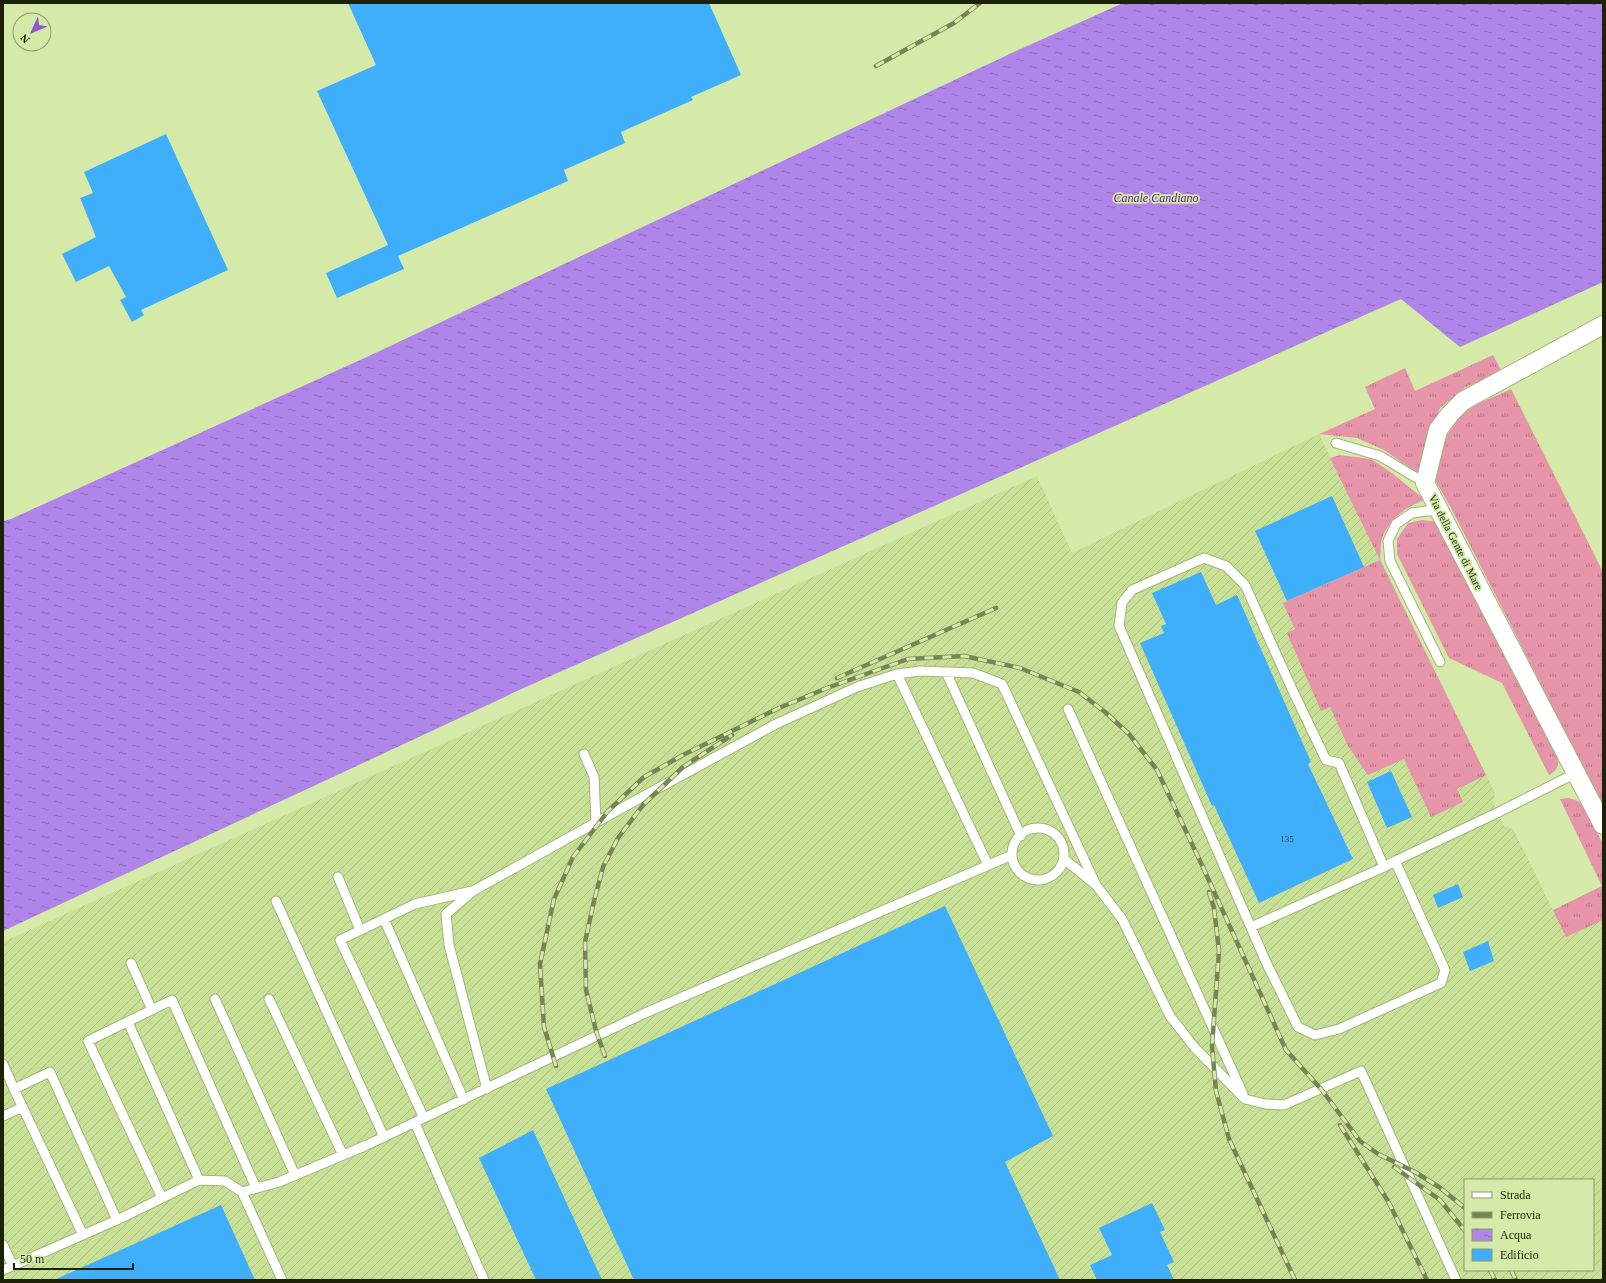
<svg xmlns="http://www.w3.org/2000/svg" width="1606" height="1283" font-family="Georgia,serif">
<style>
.industrial{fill:url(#industrial-furrows);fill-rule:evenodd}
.grass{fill:url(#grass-tufts)}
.water{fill:url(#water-ripples)}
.building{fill:#40affb}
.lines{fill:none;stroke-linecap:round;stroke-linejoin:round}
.service-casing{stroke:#a1b575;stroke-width:11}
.minor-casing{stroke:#a1b575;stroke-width:20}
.service{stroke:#fff;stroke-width:9}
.minor{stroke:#fff;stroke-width:18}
.rail-casing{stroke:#768456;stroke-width:4.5}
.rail{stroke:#d5eaa8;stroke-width:3;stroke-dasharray:9;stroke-linecap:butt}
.labels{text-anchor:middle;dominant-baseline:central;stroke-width:3.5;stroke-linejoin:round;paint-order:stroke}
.number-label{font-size:9px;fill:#244545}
.street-label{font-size:11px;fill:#1b2208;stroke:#d5eaa8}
.water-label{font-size:12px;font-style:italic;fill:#59198f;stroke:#d5eaa8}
</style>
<defs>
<pattern id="industrial-furrows" width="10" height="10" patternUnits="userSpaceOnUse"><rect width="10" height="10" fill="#c8df96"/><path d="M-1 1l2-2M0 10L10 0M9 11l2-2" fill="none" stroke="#abbf80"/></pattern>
<pattern id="grass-tufts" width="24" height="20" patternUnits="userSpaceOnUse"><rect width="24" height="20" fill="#e594a9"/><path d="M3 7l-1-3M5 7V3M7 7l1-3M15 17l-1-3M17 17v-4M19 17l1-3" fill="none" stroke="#b97888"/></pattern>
<pattern id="water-ripples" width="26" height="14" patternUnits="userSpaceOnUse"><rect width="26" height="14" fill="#b085e9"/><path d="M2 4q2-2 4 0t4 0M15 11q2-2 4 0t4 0" fill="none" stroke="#8e6cbb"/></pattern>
</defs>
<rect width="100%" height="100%" fill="#d5eaa8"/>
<path class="industrial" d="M1319,434l176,359 -2,9 11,24 9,3 53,107 37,-16v360h-1600v-338l1034,-466 35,77zM1465,1180h128v90h-128z"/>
<path class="grass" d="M1493,355l9,17 -36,15 -26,21 -11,28 -11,37 -34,-23 -27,-12 -38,-4 56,-25 -10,-22 40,-19 10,23z
M1511,389l92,183v234l-152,-298 -19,-33c6,-21 14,-44 30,-60 11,-11 35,-19 49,-26z
M1340,455l31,4 21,14 33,27c-18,6 -34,18 -42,36 -3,6 -2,17 -3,24l106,215 -29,14 6,13 -32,15 -27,-58 -36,16 -20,-29 -18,-39 -9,4 -34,-78 8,-4 -12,-26 97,-43 -50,-102z
M1422,520l16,2 120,237c1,8 -2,12 -9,16l-47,-92 -53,-25 -52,-104v-15l11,-16z
M1569,798l9,3 6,6 19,37v76l-37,17 -13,-27 49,-24 -42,-87z"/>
<path class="water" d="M1123,3h480v279l-143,65 -59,-48 -873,387 -525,245v-410l8,-2 358,-163 647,-305z"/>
<path class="building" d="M348,3h361l32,72 -50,22 2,3 -72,32 4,11 -61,27 4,11 -170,75 6,13 -67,29 -11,-25 62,-28 -71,-154 59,-26z
M166,134l62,136 -87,40 3,5 -12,7 -12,-22 6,-3 -17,-31 -33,16 -14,-28 34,-17 -16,-39 13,-5 -9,-21z
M1332,496l32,71 -77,34 -32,-70z
M1201,572l15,33 21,-10 74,167 -3,2 45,95 -94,44 -45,-98 -2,1 -72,-163 24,-10 -3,-7 5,-2 -14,-31z
M1391,771l21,46 -25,11 -20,-46z
M1458,884l5,13 -25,11 -5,-13z
M945,906l108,230 -48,26 55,118h-426l-88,-191z
M1488,941l6,20 -24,10 -7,-19z
M533,1130l69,150h-66l-57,-122z
M1152,1203l13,27 -5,2 14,30 -7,3 7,15h-77l-7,-15 22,-10 -13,-27z
M221,1205l34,75h-201z"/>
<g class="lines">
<g class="service-casing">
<path id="service" d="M1336,443l44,13 45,27
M1440,511h-13l-15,2 -16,11 -8,17 2,20 50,101
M946,672l75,164
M897,674l91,191
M1068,709l175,385
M584,754l10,23 2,45
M1012 854a26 26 0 1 1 52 0a26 26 0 1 1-52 0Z
M1064,859l32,26 26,34 48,97 25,32 50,51 20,5 19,1 77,-34 95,209
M1395,861l50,109 -4,13 -102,46 -24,6 -17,-8 -32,-65 -147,-336 3,-23 10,-13 72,-32 22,8 19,19 47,104 34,71 13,3 45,104 11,-6 102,-48 79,-40
M338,877l22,53
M276,901l108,236
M384,919l80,181
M1251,927l133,-60
M131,963l21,47
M215,999l80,176
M269,999l74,156
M128,1022l71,158
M3,1064l11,25
M487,1089l-38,-144 -3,-31 27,-23 158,-88 145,-79 81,-37 40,-13 23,-3 53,2 29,11 94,201
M3,1116l20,-9
M424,1118l-84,-178 75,-36 57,-13
M415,1123l69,157
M242,1192l37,-10 88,-37 276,-131 369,-159
M162,1198l-74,-157 84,-41 84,188
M83,1235l-69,-146 36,-17 67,148
M3,1245l10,21
M3,1270l114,-50 82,-40 26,1 17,11 40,88"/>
</g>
<g class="minor-casing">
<path id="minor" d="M1603,325l-140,76 -13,13 -12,16 -13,53 178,342"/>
</g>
<use href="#service" class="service"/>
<use href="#minor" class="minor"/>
<g class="rail-casing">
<path id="rail" d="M876,66l78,-43 26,-20
M837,678l159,-70
M1209,892l5,16 5,43 -7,95 4,45 13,48 66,141
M605,1056l-9,-25 -10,-41 -1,-48 9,-41 9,-34 15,-29 25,-33 40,-38 49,-32
M556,1066l-12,-39 -4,-63 14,-65 19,-42 35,-46 36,-34 39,-22 96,-47 48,-20 81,-29 56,-3 56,12 59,24 26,20 24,22 28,36 44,93 85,187 35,39 39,52 18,13 37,18 24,15 26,21
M1340,1125l48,76 39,79
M1394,1167l46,33 25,31
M1490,1270l5,10
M1511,1270l5,10"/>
</g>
<use href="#rail" class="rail"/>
</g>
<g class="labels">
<g class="number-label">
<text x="1287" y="839">135</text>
</g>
<g class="street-label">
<text transform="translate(1456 542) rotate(63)">Via della Gente di Mare</text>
</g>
<g class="water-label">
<text x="1156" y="198">Canale Candiano</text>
</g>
</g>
<rect width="1606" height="1283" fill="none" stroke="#1b2208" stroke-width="8"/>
<rect x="1464" y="1179" width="130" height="92" fill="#d5eaa8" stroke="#8b9a68"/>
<rect x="1472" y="1192" width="20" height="6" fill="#ffffff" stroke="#8b9a68"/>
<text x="1500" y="1199" font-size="12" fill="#1b2208">Strada</text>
<rect x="1472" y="1212" width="20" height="6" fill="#768456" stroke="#8b9a68"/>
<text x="1500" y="1219" font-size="12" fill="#1b2208">Ferrovia</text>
<rect x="1472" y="1229" width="20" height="12" fill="url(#water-ripples)" stroke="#8b9a68"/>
<text x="1500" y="1239" font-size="12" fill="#1b2208">Acqua</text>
<rect x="1472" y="1249" width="20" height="12" fill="#40affb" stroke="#8b9a68"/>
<text x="1500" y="1259" font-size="12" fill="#1b2208">Edificio</text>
<g transform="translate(32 32) rotate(226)"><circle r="19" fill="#d5eaa8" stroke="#8b9a68"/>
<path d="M0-3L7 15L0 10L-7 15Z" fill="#8f57cf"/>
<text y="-6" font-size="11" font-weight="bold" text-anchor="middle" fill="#1b2208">N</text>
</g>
<path d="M14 1263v6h119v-6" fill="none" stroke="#1b2208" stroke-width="2"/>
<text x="20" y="1263" font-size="12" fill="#1b2208" stroke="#d5eaa8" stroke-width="3" paint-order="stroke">50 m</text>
</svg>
